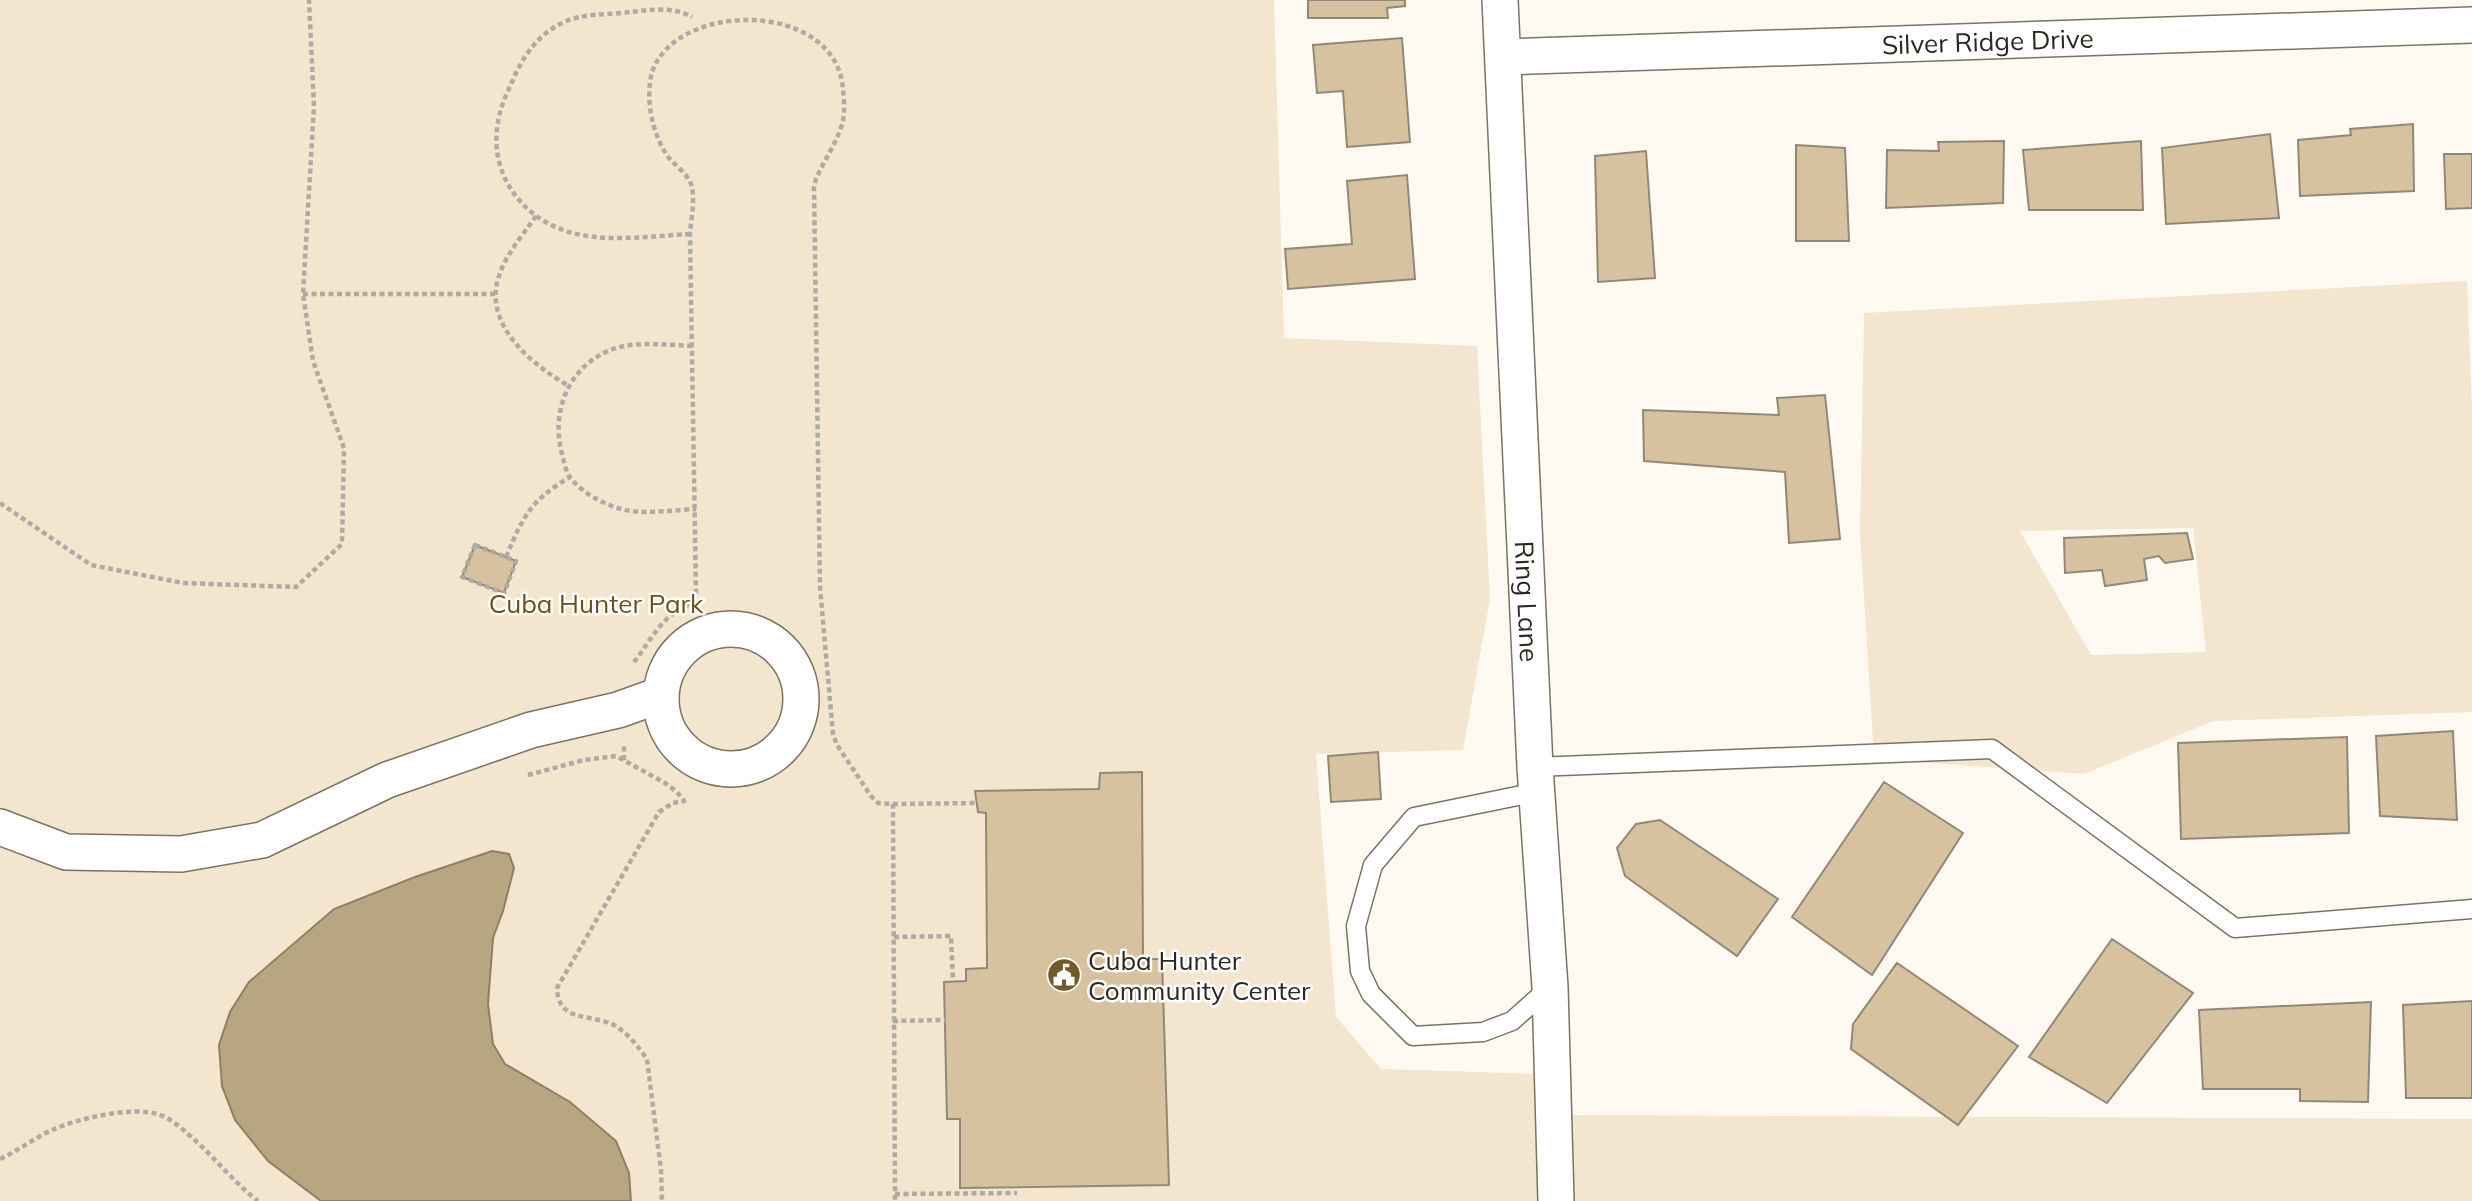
<svg xmlns="http://www.w3.org/2000/svg" width="2472" height="1201" font-family="Mulish,sans-serif">
<style>
.green{fill:#f3e5ce;fill-rule:evenodd}
.water{fill:#b8a582;stroke:#8e8065;stroke-width:2}
.building{fill:#d7c29f;stroke:#928877;stroke-width:2}
.lines{fill:none;stroke-linecap:round;stroke-linejoin:round}
.lane-casing{stroke:#7c7361;stroke-width:21}
.street-casing{stroke:#7c7361;stroke-width:38}
.path{stroke:#afaba4;stroke-width:4.5;stroke-dasharray:5 3.5;stroke-linecap:butt}
.lane{stroke:#fff;stroke-width:18}
.street{stroke:#fff;stroke-width:35}
.labels{text-anchor:middle;dominant-baseline:central;stroke-width:5;stroke-linejoin:round;paint-order:stroke}
.street-label{font-size:26px;fill:#2c2821;stroke:#fff}
.park-label{font-size:26px;fill:#6c5015;stroke:#fff}
.poi-label{font-size:26px;fill:#2c2821;stroke:#fff;text-anchor:start}
</style>
<rect width="100%" height="100%" fill="#fefaf2"/>
<path class="green" d="M0,0h1274l10,338 193,8 13,253 -27,151 -147,4 20,263 45,52 157,5 10,127h-1548z
M2467,281l5,128v303l-259,9 -129,53 -210,-15 -14,-225 4,-221zM2193,528l13,124 -115,3 -71,-124z
M1561,1115l911,4v82h-910z"/>
<path class="water" d="M492,851l17,3 5,14 -11,43 -10,27 -5,66 5,40 12,20 65,38 46,39 13,32 2,28h-310l-53,-40 -33,-41 -13,-34 -3,-41 11,-33 19,-30 85,-73 81,-32z"/>
<path class="building" d="M1308,0h97v6l-18,2 1,10h-80z
M1402,38l8,104 -63,5 -4,-56 -26,2 -4,-48z
M2413,124l1,67 -114,5 -2,-56 53,-5 -1,-6z
M2270,134l9,84 -113,6 -4,-76z
M2004,141l-1,62 -117,5 1,-58 52,1 -1,-9z
M2141,141l2,69h-114l-6,-60z
M1796,145l49,3 4,93h-53z
M1646,151l9,127 -57,4 -3,-126z
M2444,154h28v54l-26,1z
M1407,175l8,104 -127,10 -3,-40 67,-5 -5,-63z
M1825,395l15,144 -51,4 -4,-71 -141,-11 -1,-51 136,5 -2,-17z
M2187,533l6,26 -28,4 -6,-7 -15,3 3,21 -42,6 -3,-16 -37,3 -1,-35z
M475,545l41,16 -12,32 -42,-16z
M2453,731l4,89 -77,-4 -4,-80z
M2347,737l2,96 -168,6 -3,-96z
M1378,752l3,47 -50,3 -3,-46z
M1142,772l1,187h19l7,226 -209,3v-69h-13l-3,-137 22,-1v-12l21,-1 -1,-155 -8,-1 -3,-21 124,-2 1,-16z
M1884,782l79,51 -91,142 -80,-58z
M1660,820l118,79 -41,57 -112,-80 -8,-28 19,-24z
M2112,939l81,54 -86,110 -78,-46z
M1897,963l121,83 -60,79 -107,-76 2,-25z
M2472,1001v97h-66l-3,-93z
M2371,1002l-3,100 -68,-1v-12h-97l-4,-79z"/>
<g class="lines">
<g class="lane-casing">
<path id="lane" d="M1535,767l457,-18 243,179 237,-19
M1537,792l-123,25 -41,48 -17,61 4,45 11,23 42,42 70,-4 29,-11 37,-33"/>
</g>
<g class="street-casing">
<g id="street">
<path id="s1" d="M1500,0l35,767 15,220 6,214"/>
<path id="s2" d="M1503,57l969,-32"/>
<circle cx="731" cy="699" r="70"/>
<path d="M0,827l66,25 115,2 81,-14 125,-60 144,-50 87,-20 42,-15"/>
</g>
</g>
<path class="path" d="M536,216c-13,19 -30,38 -37,60 -17,48 33,89 70,110
M690,234c-40,2 -88,10 -127,-4 -45,-16 -74,-60 -65,-108 2,-14 8,-27 14,-40 10,-24 25,-47 50,-59 19,-10 47,-8 68,-11 20,-2 43,-6 62,5
M303,294h193
M692,346c-27,-1 -59,-6 -84,5 -41,18 -57,62 -46,103 2,8 4,18 9,25 12,14 32,25 50,30 23,6 51,1 75,0
M0,503l91,62 92,18 113,4 46,-43 2,-96 -31,-87 -10,-67 11,-188 -5,-106
M475,545l41,16 -12,32 -42,-16z
M506,557c18,-42 24,-56 64,-80
M634,662c12,-15 21,-33 36,-46 10,-7 22,-10 26,-22l-6,-360c1,-15 5,-32 2,-47 -3,-12 -15,-20 -23,-29 -17,-23 -24,-59 -17,-86 25,-72 184,-72 191,17 1,10 2,22 0,32 -5,20 -19,39 -27,58l-2,8 6,400 13,147 4,11 34,51 7,7 15,1 2,397
M624,760v-15
M528,775l56,-15 32,-4 49,27 12,9 7,9 -11,2 -14,9 -102,176c1,34 32,26 55,36 14,7 26,22 35,35l14,111 1,31
M893,804l84,-1
M894,937l57,-1 2,45
M893,1021l52,-1
M0,1159c18,-8 34,-21 52,-29 24,-11 79,-24 105,-16 12,3 22,12 31,20 25,21 44,47 70,67
M895,1194l122,-1"/>
<use href="#lane" class="lane"/>
<use href="#street" class="street"/>
</g>
<defs>
<g id="civic-disc" transform="scale(1.75)"><circle r="9.5" fill="#72592a" stroke="#fff"/><path d="M-.6-6.5H3V-4.5H.6V-3L4-1V1h2V6H-6V1h2V-1L-.6-3ZM-1.2 2.5V6h2.4V2.5Z" fill="#fff"/></g>
</defs>
<g fill-rule="evenodd">
<use href="#civic-disc" x="1064" y="975"/>
</g>
<g class="labels">
<g class="street-label">
<text stroke="none"><textPath href="#s2" startOffset="485">Silver Ridge Drive</textPath></text>
<text stroke="none"><textPath href="#s1" startOffset="602">Ring Lane</textPath></text>
</g>
<g class="park-label">
<text x="596" y="603">Cuba Hunter Park</text>
</g>
<g class="poi-label">
<text x="1088" y="960">Cuba Hunter<tspan x="1088" dy="30">Community Center</tspan></text>
</g>
</g>
</svg>
